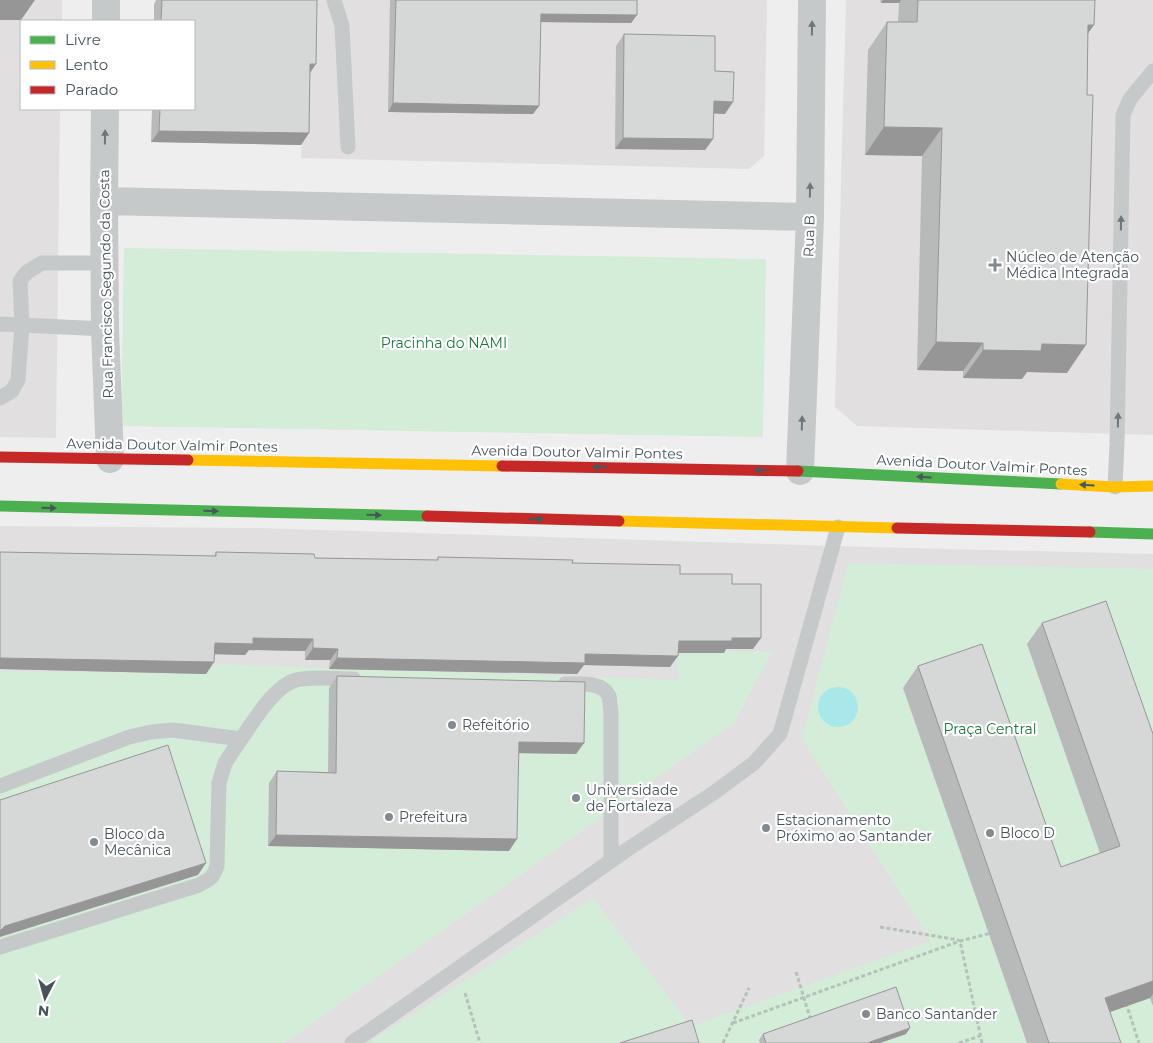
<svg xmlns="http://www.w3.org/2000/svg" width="1153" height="1043" font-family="Montserrat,sans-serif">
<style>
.education{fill:#e1dfe0}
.green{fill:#d3edd8}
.water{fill:#a8e8eb}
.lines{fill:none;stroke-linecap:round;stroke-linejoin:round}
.path{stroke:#b5c1bb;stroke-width:3;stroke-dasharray:4 2.5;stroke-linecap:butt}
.lane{stroke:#c6c9ca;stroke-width:15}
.street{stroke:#c6c9ca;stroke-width:28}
.fast{stroke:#4caf50;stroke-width:11}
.slow{stroke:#ffc107;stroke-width:11}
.jam{stroke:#c62828;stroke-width:11}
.wall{fill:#b8b9b9}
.shaded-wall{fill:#969696}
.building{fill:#d6d7d7;stroke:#969696}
.oneway{fill:#6c777c}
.oneway2{fill:#46595a}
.poi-dot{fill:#818a8e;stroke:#fff;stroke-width:2}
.labels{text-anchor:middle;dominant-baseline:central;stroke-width:4.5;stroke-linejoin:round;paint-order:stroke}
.street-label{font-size:14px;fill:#46545a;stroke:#fff}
.poi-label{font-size:14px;fill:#46545a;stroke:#fff;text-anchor:start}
.park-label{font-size:14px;fill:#187a38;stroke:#fff}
</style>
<rect width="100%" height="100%" fill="#efeeee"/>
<path class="education" d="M0,0h62v21h-41v88h39l-4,329 -56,-1z
M307,0h460l-3,156 -15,13 -448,-11z
M846,0h307v435l-296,-9 -22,-19z
M0,526l257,2 612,19 284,7v489h-1153z"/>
<path class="green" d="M124,248l642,11 -3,178 -642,-11z
M848,563l305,6v474h-785l225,-145 98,128 240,-85 -129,-202z
M677,650l95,2 -38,71 -449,320h-285v-372l206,3 8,-10 465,16z"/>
<path class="water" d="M818 707a20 20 0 1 1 40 0a20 20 0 1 1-40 0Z"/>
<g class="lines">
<path class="path" d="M880,927l79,13
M796,972l15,49
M465,993l15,50
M1126,1003l13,40
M733,1023l227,-82
M723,1043l26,-55
M959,1043l21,-7
M982,1043l-22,-102 31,-8"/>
<path class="lane" d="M334,0l8,26 6,121
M0,324l105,5
M0,398l12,-7 6,-11 4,-55 -2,-44 7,-9 15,-9h62
M1115,487l2,-43 6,-329 7,-16 23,-28
M565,684c13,0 37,-3 44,12 1,4 1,11 2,16v149
M0,786l129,-49 22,-5 22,-2 68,9c13,-18 33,-53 55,-59 18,-4 39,-1 58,-1
M0,947l199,-62c11,-6 14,-7 18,-19l2,-83 6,-20 16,-24
M352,1043l273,-192 90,-59 39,-29 26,-29 58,-207"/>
<path class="street" d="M106,21v-21
M105,109l-1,92 1,128 5,130
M104,201l706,16
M800,471l10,-254 2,-217"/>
<path class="fast" d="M798,471l263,13
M0,506l427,10
M1090,532l63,2"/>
<path class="slow" d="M188,460l314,6
M1061,484l54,3 38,-1
M619,521l278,7"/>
<path class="jam" d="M0,457l188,3
M502,466l296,5
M427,516l192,5
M897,528l193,4"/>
</g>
<path class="wall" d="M156,0h161l-7,72 -1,61 -8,12 -150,-3 1,-33h42v-88h-40v-17z
M390,0h247v15l-6,8 -90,-1 -2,84 -6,8 -145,-2z
M880,0h215l-7,34 -21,339 -40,-1 -5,7 -59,-1v-7l-46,-1 5,-214 -57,-1 3,-105 19,-28h11l1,-19h-18z
M624,34l91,37 10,43 -11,-1 -1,26 -8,11 -90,-1 1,-103z
M0,552l214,4 2,-4 99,6 121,2 2,-3 134,6 108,11 52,10 21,65h-27l-2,4h-46l-8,14 -86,-2 -7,9 -248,-5 1,-9h-25v-9l-56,-1 -4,5 -31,-1v8l-8,12 -206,-5z
M1042,623l111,111v272l-3,-8 -40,14 11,31h-94l-124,-355 15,-22 143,201 39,-14 -73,-209z
M337,676l247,67 -8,11 -57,-1 -10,98 -241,-5 1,-63 8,-12 51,1 1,-84z
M763,1034h143l-26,9h-120l-1,-3z"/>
<path class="shaded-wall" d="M0,0h35l-14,20h-21z
M883,0h18l-2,3h-18z
M541,14l96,1 -6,8 -96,-1z
M1088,25h6l-20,28z
M310,64h6l-8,12z
M714,101l19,1 -8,12 -19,-1z
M393,103l146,3 -6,8 -145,-2z
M884,127l58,1 -20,28 -57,-1z
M159,131l150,2 -8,12 -150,-3z
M623,138l90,1 -8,11 -90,-1z
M936,342l47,1 -20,28 -46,-1z
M1042,344l44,1 -19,28 -40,-1 -5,7 -59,-1 20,-28z
M253,638l60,1 -8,12 -56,-1 -4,5 -38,-1 8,-11z
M732,638h29l-8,11h-27l-2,4h-53l8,-12z
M313,648l25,1 -8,11h-25z
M585,654l93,2 -8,11 -86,-2 -7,9 -248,-5 8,-11z
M0,658l214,4 -8,12 -206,-5z
M519,742l65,1 -8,11 -65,-1z
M276,835l241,4 -8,12 -241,-5z
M206,863l-8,12 -198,62v-6l5,-5z
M1153,981v13l-3,4 -60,21 15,-21z
M910,1028l-4,6 -26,9h-13z"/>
<path class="building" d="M162,0h155l-1,64h-6l-1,69 -150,-2 1,-22h34v-88h-33z
M396,0h241v15l-96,-1 -2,92 -146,-3z
M918,0h177l-1,25h-6l-1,70h6l-7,250 -44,-1 -1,7 -58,-1v-7l-47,-1 6,-214 -58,-1 3,-105h30z
M624,34l91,2v35l19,1 -1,30 -19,-1 -1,38 -90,-1z
M0,552l216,4v-4l98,2 1,4 123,2v-3l135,3 -1,3 108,2v9h52v10h29v54h-29v3h-53l-1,15 -93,-2v9l-248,-5 1,-9 -25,-1v-9l-60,-1v6l-38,-1 -1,19 -214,-4z
M1106,601l47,133v247l-48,17 16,45h-72l-131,-377 64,-22 79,223 59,-21 -78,-223z
M337,676l248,6 -1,61 -65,-1 -2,97 -241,-4 1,-64 59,2z
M168,745l38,118 -201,63 -5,5v-131z
M896,987l14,41 -43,15h-101l-3,-9z
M692,1020l7,23h-79z"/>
<defs><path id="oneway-solid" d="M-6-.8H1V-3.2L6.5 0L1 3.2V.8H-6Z" transform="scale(1.25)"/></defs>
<g class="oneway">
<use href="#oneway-solid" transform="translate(812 28) rotate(-89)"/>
<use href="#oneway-solid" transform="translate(105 137) rotate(-89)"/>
<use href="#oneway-solid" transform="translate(810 190) rotate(-89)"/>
<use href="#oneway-solid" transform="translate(1121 223) rotate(-89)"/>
<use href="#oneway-solid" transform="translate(1118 420) rotate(-89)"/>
<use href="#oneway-solid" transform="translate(802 423) rotate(-88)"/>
</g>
<g class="oneway2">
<use href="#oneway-solid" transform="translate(600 467) rotate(-179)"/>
<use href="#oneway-solid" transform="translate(762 470) rotate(-179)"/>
<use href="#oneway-solid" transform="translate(924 477) rotate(-177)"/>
<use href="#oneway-solid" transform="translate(1087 485) rotate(-177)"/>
<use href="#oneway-solid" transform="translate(49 508) rotate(1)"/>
<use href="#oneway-solid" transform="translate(211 511) rotate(1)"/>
<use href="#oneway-solid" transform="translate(374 515) rotate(1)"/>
<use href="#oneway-solid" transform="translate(536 519) rotate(1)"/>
</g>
<g class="poi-dot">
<path d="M992.5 257.5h5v5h5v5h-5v5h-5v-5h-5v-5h5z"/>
<circle cx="452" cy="725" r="5"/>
<circle cx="576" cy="798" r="5"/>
<circle cx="389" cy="817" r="5"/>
<circle cx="766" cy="828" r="5"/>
<circle cx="990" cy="833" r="5"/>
<circle cx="94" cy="842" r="5"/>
<circle cx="866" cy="1014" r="5"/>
</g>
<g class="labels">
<g class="street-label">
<text transform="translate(809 236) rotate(-88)">Rua B</text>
<text transform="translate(106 284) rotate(-91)">Rua Francisco Segundo da Costa</text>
<text transform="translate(172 445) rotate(1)">Avenida Doutor Valmir Pontes</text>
<text transform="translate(577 452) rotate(1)">Avenida Doutor Valmir Pontes</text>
<text transform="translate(982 465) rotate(3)">Avenida Doutor Valmir Pontes</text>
</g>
<g class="poi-label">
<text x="1006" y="257">Núcleo de Atenção<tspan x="1006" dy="16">Médica Integrada</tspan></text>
<text x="462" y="725">Refeitório</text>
<text x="586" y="790">Universidade<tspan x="586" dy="16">de Fortaleza</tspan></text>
<text x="399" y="817">Prefeitura</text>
<text x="776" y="820">Estacionamento<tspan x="776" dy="16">Próximo ao Santander</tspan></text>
<text x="1000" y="833">Bloco D</text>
<text x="104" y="834">Bloco da<tspan x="104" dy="16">Mecânica</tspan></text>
<text x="876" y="1014">Banco Santander</text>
</g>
<g class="park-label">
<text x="444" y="343">Pracinha do NAMI</text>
<text x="990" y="729">Praça Central</text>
</g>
</g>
<rect x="20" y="20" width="175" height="90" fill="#ffffff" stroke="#b5bbbd"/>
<rect x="30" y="36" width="25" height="8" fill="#4caf50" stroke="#b5bbbd"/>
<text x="65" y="45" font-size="15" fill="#46545a">Livre</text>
<rect x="30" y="61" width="25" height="8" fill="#ffc107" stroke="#b5bbbd"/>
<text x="65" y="70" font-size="15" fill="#46545a">Lento</text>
<rect x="30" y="86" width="25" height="8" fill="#c62828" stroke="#b5bbbd"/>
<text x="65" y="95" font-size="15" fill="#46545a">Parado</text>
<g transform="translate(45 998) rotate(186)" stroke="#ffffff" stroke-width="4" paint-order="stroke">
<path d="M0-4L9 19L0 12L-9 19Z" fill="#46545a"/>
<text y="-8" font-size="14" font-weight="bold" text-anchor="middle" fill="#46545a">N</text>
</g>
</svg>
